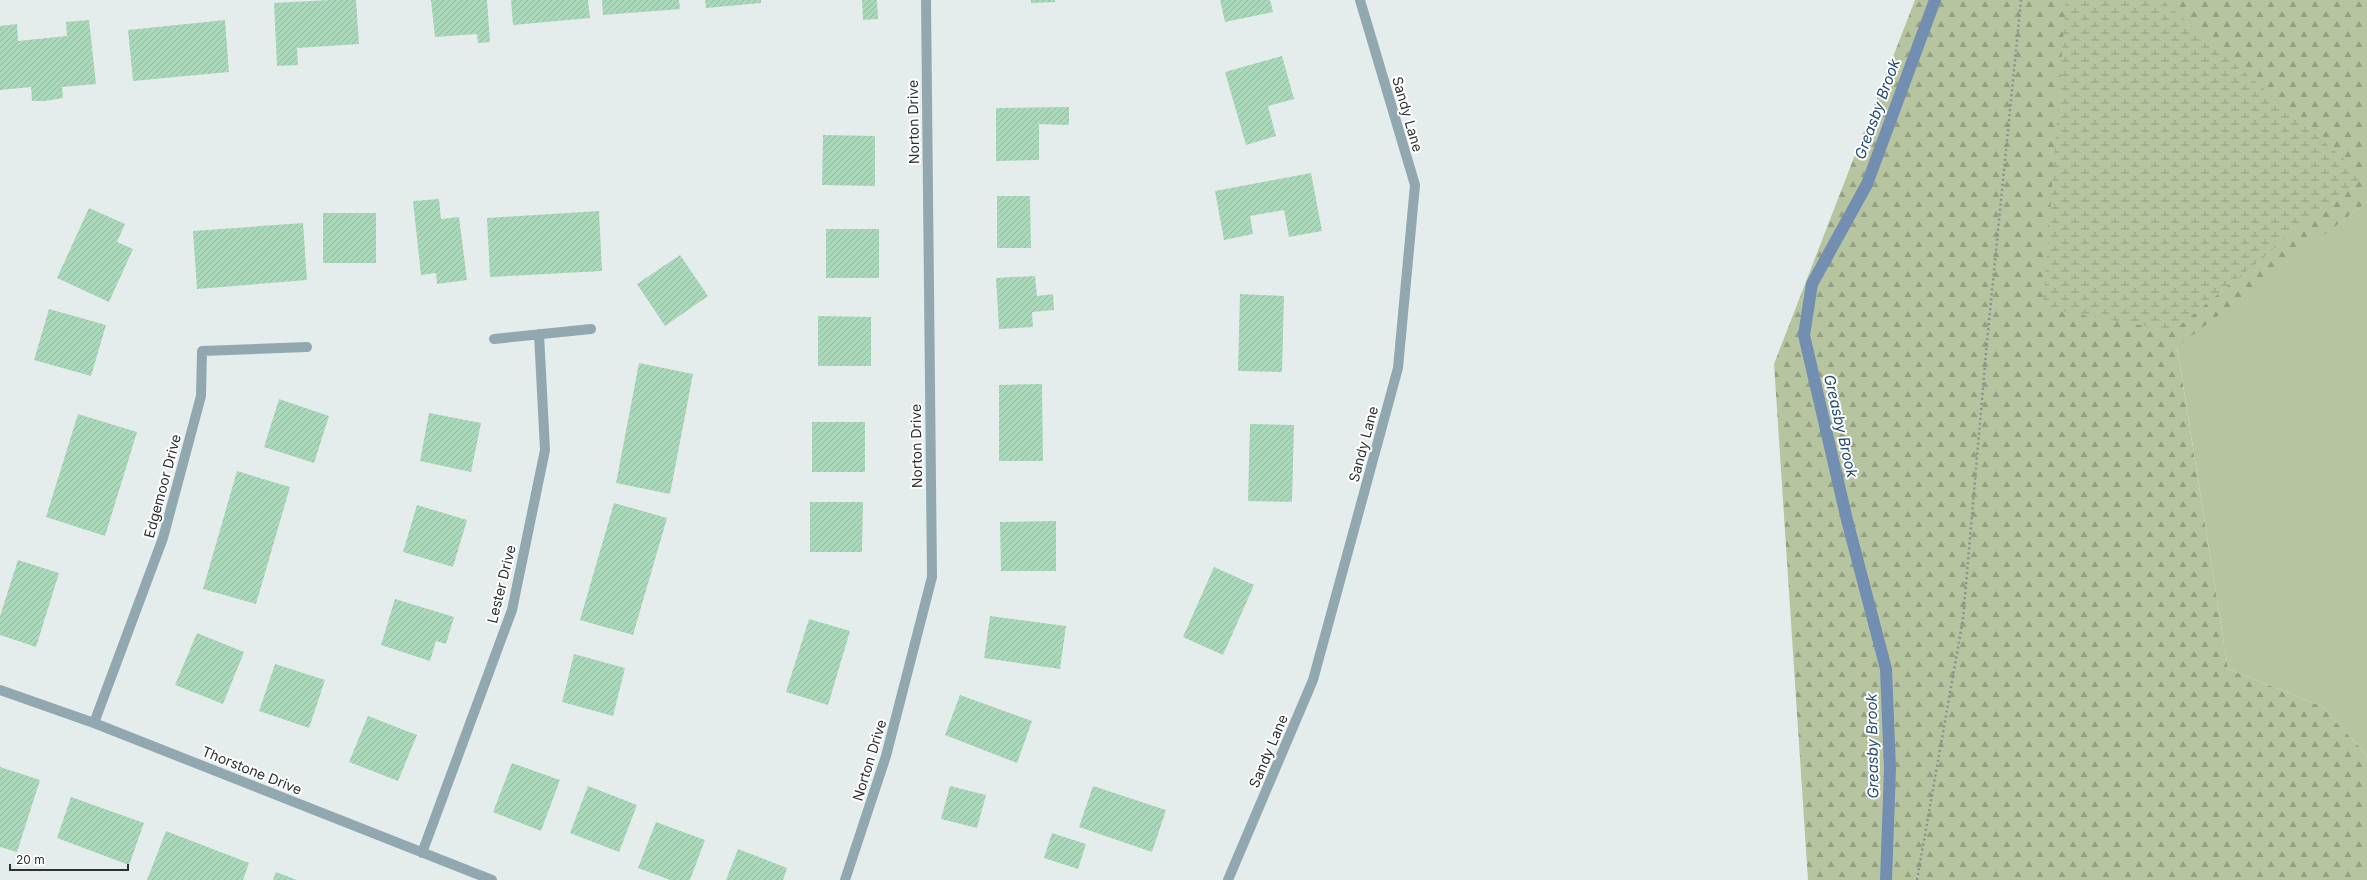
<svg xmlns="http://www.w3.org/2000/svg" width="2367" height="880" font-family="Inter,sans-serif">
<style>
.green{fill:#b7c4a0}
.forest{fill:url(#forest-firs)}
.wetland{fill:url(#wetland-marsh)}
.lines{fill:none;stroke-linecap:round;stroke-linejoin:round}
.stream{stroke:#728fb1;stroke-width:12}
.building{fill:url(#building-hatch)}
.path{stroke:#8a908f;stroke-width:2.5;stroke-dasharray:2 3;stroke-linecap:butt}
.minor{stroke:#92a8b0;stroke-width:10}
.labels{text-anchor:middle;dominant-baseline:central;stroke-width:4;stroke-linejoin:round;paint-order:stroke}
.street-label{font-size:14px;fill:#2e3131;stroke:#fff}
.water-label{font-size:15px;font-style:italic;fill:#224b79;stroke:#fff}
</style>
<defs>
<pattern id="forest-firs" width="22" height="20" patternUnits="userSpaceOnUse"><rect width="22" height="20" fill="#b7c4a0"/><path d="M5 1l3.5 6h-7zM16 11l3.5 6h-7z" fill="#95a083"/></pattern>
<pattern id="wetland-marsh" width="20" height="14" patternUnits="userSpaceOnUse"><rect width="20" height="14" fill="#b7c4a0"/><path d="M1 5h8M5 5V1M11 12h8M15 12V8" fill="none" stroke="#95a083"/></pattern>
<pattern id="building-hatch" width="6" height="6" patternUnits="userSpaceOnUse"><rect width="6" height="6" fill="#abd7ba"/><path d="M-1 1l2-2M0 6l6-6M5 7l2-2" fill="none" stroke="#93b9a0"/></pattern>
</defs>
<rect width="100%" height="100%" fill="#e5edec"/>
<path class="green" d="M2367,202v556l-2,-5 -44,-47 -93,-37 -51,-323z"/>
<path class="forest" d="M1915,0h452v202l-190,145 51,322 93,37 44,47 2,5v122h-559l-34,-516z"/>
<path class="wetland" d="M2066,0h96l201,176 -190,155 -130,-23z"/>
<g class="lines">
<path class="stream" d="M1886,880l4,-111 -4,-100 -39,-149 -43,-185 8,-51 55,-100 68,-184"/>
</g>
<path class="building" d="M330,0h26l3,44 -62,4 1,17 -21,1 -3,-63z
M431,0h56l3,42 -12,1 -1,-9 -42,3z
M511,0h77l2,18 -77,7z
M602,0h77l1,9 -77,6z
M705,0h56v3l-55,5z
M862,0h15l1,19 -15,1z
M1031,0h24v2l-24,1z
M1220,0h50l3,12 -48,10z
M89,20l7,64 -34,3 1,11 -18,3h-13l-1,-14 -31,3v-64l17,-2 1,17 49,-5 -1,-14z
M225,20l4,52 -96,9 -5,-51z
M1282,56l12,43 -26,7 8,30 -30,9 -21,-73z
M1069,107v18l-30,-1v36l-43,1v-53z
M823,135l52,1v50l-53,-1z
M1311,173l11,58 -33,6 -5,-27 -34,6 3,18 -29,6 -9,-49z
M997,196h33l1,52h-34z
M439,199l2,20 18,-2 8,63 -30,4 -1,-11 -15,2 -8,-74z
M89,208l36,16 -8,18 16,7 -24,53 -52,-24z
M599,211l3,60 -112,6 -3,-59z
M323,213h53v50h-53z
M303,223l4,57 -110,9 -4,-58z
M826,229h53v49h-53z
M680,255l28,41 -43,30 -28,-42z
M1035,276l2,20 16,-2 1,16 -22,2 1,15 -34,2 -3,-51z
M1240,294l44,2 -2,76 -44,-1z
M49,309l57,16 -15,51 -57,-16z
M818,316l53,1v49h-53z
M639,363l54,11 -23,120 -54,-11z
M1042,384l1,77h-44v-76z
M279,399l50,17 -15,47 -50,-16z
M429,413l52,10 -10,49 -51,-11z
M78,414l59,18 -32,104 -59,-19z
M812,422h53v50h-53z
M1250,424l44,1 -2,77 -44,-1z
M237,471l53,16 -34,117 -53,-15z
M810,502h53l-1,50h-52z
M614,503l53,15 -34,117 -53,-15z
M417,505l50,15 -14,47 -50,-15z
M1056,521v50h-55l-1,-49z
M18,560l41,13 -23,74 -36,-12v-19z
M1214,567l40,18 -31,70 -40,-18z
M395,599l59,18 -8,27 -10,-3 -6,20 -49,-16z
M990,616l76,10 -6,43 -76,-11z
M809,619l41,12 -22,74 -42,-13z
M197,633l47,19 -21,52 -48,-19z
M574,654l51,14 -12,48 -51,-14z
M275,664l50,16 -16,48 -50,-17z
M960,695l72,26 -15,42 -72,-28z
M368,716l49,19 -19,46 -49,-19z
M512,763l48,17 -19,51 -48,-19z
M0,767l40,13 -23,72 -17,-5z
M588,786l49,19 -18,47 -49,-19z
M950,786l36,9 -9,33 -36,-9z
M1093,786l73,24 -14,42 -73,-25z
M71,797l73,26 -15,42 -72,-27z
M656,822l49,18 -15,40h-20l-32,-12z
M166,831l83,32 -6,17h-96z
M1052,833l34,11 -8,25 -34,-11z
M738,849l49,19 -4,12h-57z
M276,872l21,8h-24z"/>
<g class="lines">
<path class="path" d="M1917,880l46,-261 24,-278 34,-341"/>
<path class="minor" d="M494,339l97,-10
M0,690l94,33 398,157
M94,723l69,-185 38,-142 1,-45 105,-4
M422,853l90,-243 33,-160 -6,-116
M845,880l41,-124 46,-179 -6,-577
M1228,880l85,-200 85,-312 17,-183 -55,-185"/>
</g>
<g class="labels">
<g class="street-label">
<text transform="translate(1408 114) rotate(74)">Sandy Lane</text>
<text transform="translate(913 122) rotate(-91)">Norton Drive</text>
<text transform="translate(1363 444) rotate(-75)">Sandy Lane</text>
<text transform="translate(916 446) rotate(-91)">Norton Drive</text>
<text transform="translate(162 486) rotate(-75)">Edgemoor Drive</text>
<text transform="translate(501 584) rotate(-76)">Lester Drive</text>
<text transform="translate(1268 751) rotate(-67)">Sandy Lane</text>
<text transform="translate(869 760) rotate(-73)">Norton Drive</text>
<text transform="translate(252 770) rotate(22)">Thorstone Drive</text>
</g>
<g class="water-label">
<text transform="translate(1877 109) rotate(-70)">Greasby Brook</text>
<text transform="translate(1841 426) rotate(77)">Greasby Brook</text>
<text transform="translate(1872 746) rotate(-91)">Greasby Brook</text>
</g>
</g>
<path d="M10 864v6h118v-6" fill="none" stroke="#2e3131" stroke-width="2"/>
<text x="16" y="864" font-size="12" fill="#2e3131" stroke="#ffffff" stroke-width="3" paint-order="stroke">20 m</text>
</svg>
